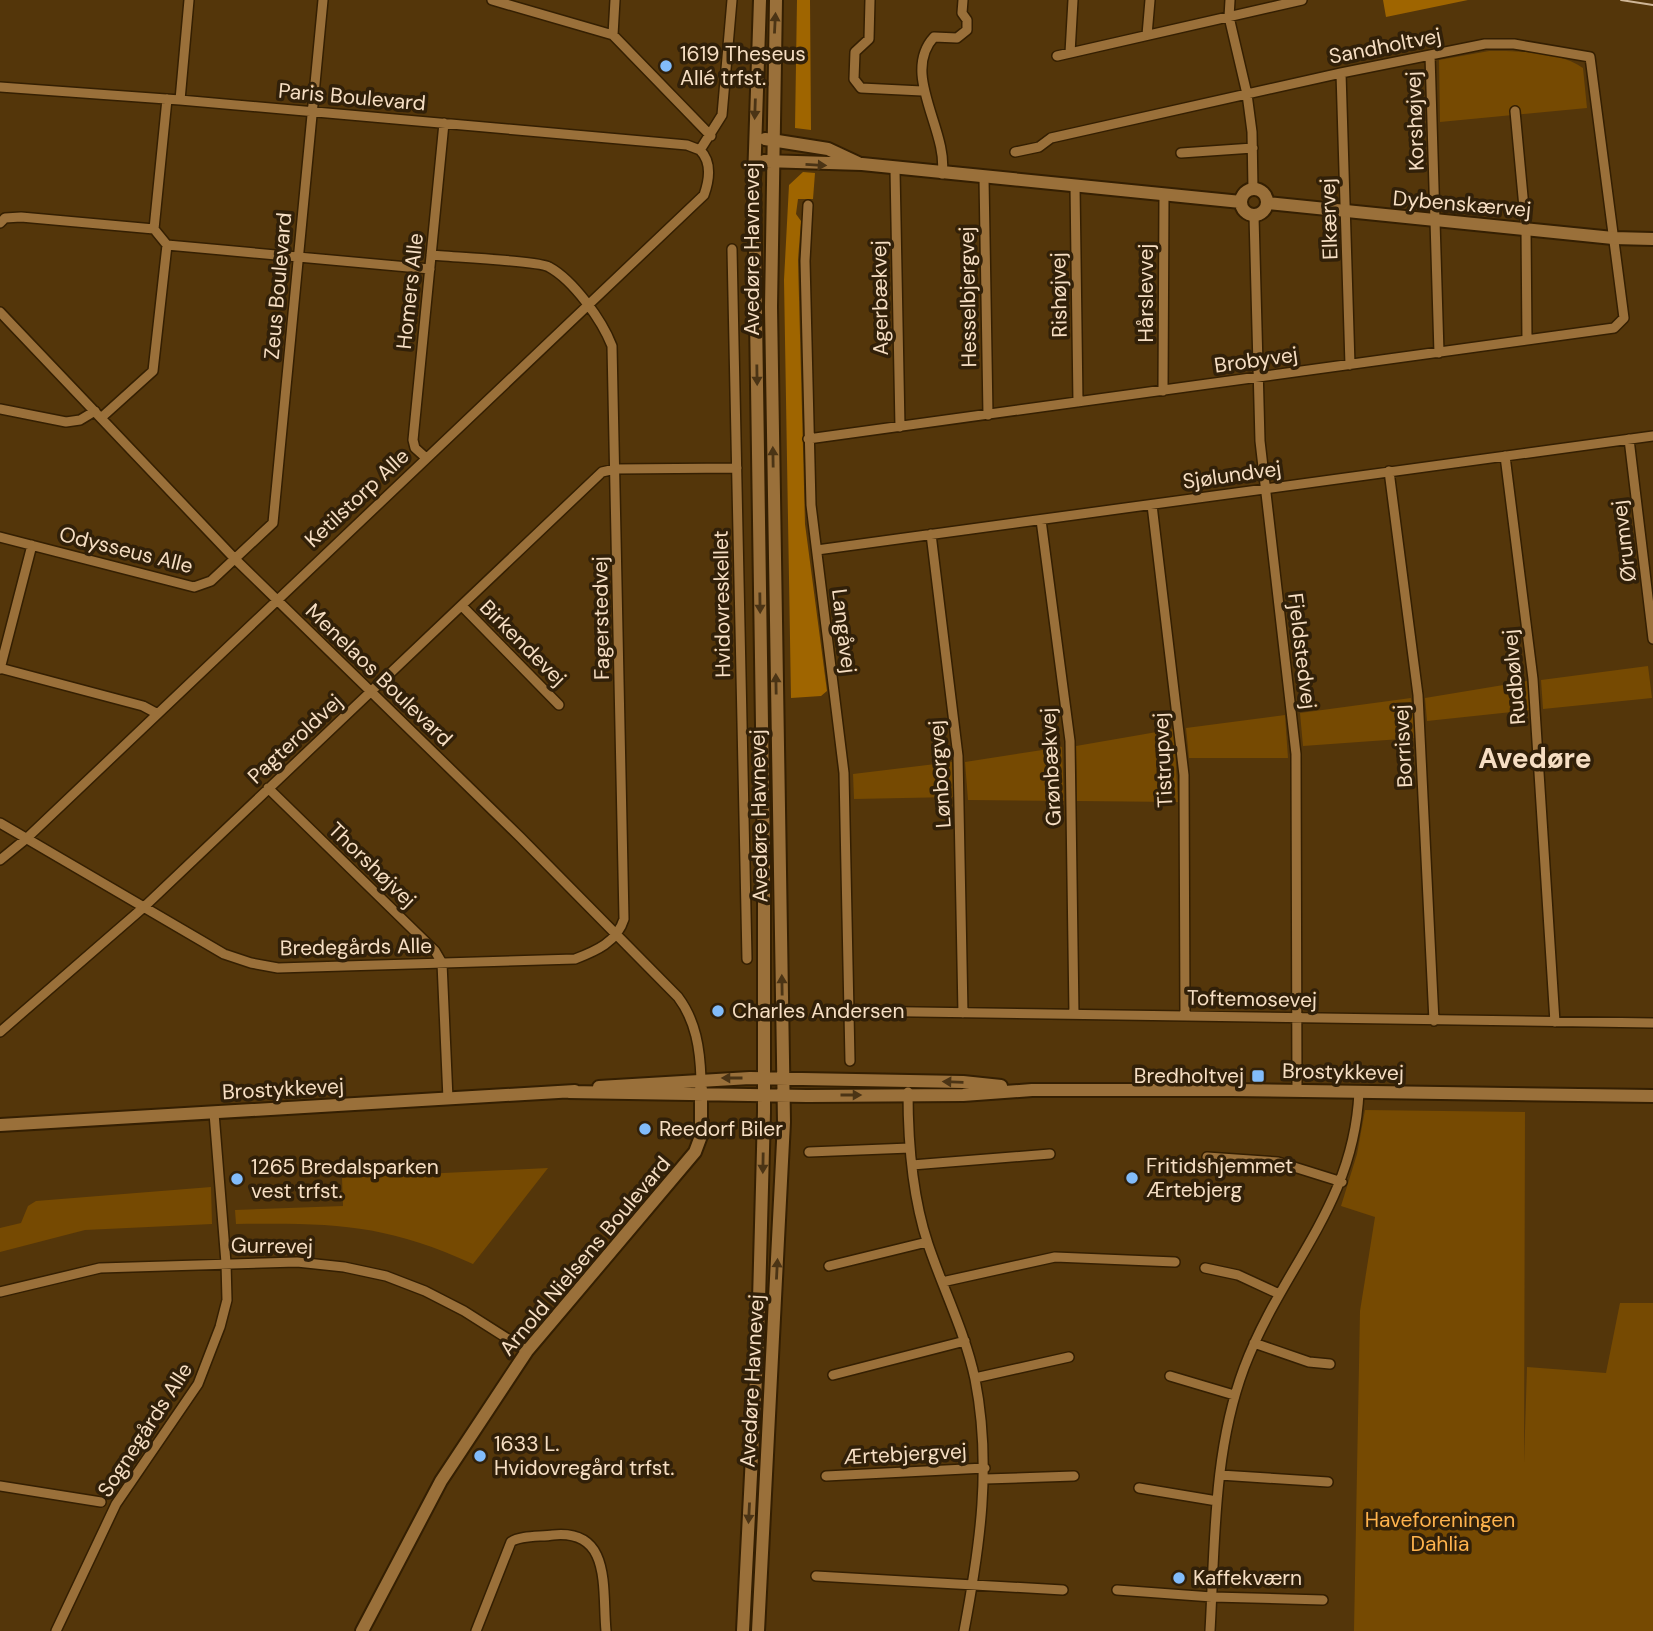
<svg xmlns="http://www.w3.org/2000/svg" width="1653" height="1631" font-family="'DM Sans',sans-serif">
<style>
.green{fill:#764a02}
.forest{fill:#9f6500}
.lines{fill:none;stroke-linecap:round;stroke-linejoin:round}
.street-casing{stroke:#341f02;stroke-width:12}
.secondary-casing{stroke:#341f02;stroke-width:16}
.street{stroke:#9a703a;stroke-width:9}
.secondary{stroke:#9a703a;stroke-width:12}
.tram{stroke:#cfb697;stroke-width:2}
.oneway{fill:#4b3415}
.poi-dot{fill:#82bcfa;stroke:#312009;stroke-width:2.5}
.labels{text-anchor:middle;dominant-baseline:central;stroke-width:7;stroke-linejoin:round;paint-order:stroke}
.street-label{font-size:21px;fill:#f6dec3;stroke:#312009}
.poi-label{font-size:21px;fill:#f6dec3;stroke:#312009;text-anchor:start}
.park-label{font-size:21px;fill:#ffb34d;stroke:#312009}
.district-label{font-size:28px;font-weight:bold;fill:#f6dec3;stroke:#312009}
</style>
<rect width="100%" height="100%" fill="#54360a"/>
<path class="green" d="M1489,51c29,0 70,0 94,17l4,40 -147,14 -1,-62z
M1648,666l4,32 -109,11 -2,-29z
M1527,681l3,29 -103,11 -2,-23z
M1411,698l4,40 -112,8 -3,-33z
M1285,715l3,43h-99l-3,-30z
M1174,729l4,73 -101,-1 -1,-55z
M1062,747l2,54 -96,-1 -3,-38z
M952,762l2,35 -100,2 -1,-25z
M1365,1110l160,2 -1,351 3,-96 79,6 14,-70h33v328h-299l6,-320 15,-94 -34,-11 16,-52z
M548,1168l-75,96c-90,-41 -141,-41 -237,-40l-1,-14 108,-4 -1,-28z
M211,1187l1,37 -127,6 -85,22v-24l21,-5 7,-17 8,-5z"/>
<path class="forest" d="M797,0h13l1,130 -16,-2z
M1383,0h85l-82,17z
M803,172l12,1 -2,26h-15l-2,15 5,7 -3,39 7,264 22,167 -6,5 -30,2 -7,-418 5,-95z"/>
<g class="lines">
<g class="street-casing">
<path id="street" d="M492,0l121,35 98,101
M870,0l-1,39 -14,13 -1,27 7,9 61,3
M1230,0l-1,17 18,77 5,38 1,57
M613,35l2,-35
M1147,35l3,-35
M1070,53l3,-53
M1430,55l9,298
M1057,56l245,-56
M1341,73l9,292
M0,87l180,13 507,45 13,5
M180,100l9,-100
M1515,111l11,118 1,111
M700,150l22,-35 10,-115
M1181,153l72,-5
M895,170l5,257
M942,174c7,-43 -42,-100 -8,-137l23,1 10,-8v-10l-5,-7 1,-13
M984,178l4,237
M1075,186l3,216
M808,205l-3,56 6,244 33,268 6,288
M1254,216l6,225 36,313 1,337
M0,223l5,-5 16,-1 133,12 13,16 263,24
M154,229l13,-130
M732,249l15,710
M0,312l235,247 285,278 158,160c18,24 22,52 23,82
M1163,391l1,-196
M0,409l66,13 14,-2 15,-9
M102,417l51,-46 14,-126
M808,439l806,-111 10,-10 -34,-261 -76,-13h-29l-144,29 -290,65 -12,9 -24,5
M1629,439l24,200
M1505,456l28,223 22,343
M425,457l-10,-9 -2,-8 31,-317
M1389,471l29,224 16,326
M1152,505l32,270 1,241
M1041,520l29,221 4,273
M931,534l27,222 5,257
M0,537l194,50 17,-6 62,-58 50,-523
M817,550l836,-114
M462,606l97,99
M0,668l143,38 13,7
M0,669l32,-124
M268,788l167,163 7,12 6,136
M0,823l224,131 27,9 27,5 297,-9c21,-8 42,-17 49,-40l-12,-573c-10,-26 -39,-66 -63,-79 -10,-6 -99,-10 -118,-12
M0,860l27,-22 677,-643c5,-14 8,-33 -4,-45
M850,1011l803,12
M0,1032l144,-125 458,-435 13,-3 122,-1
M908,1092c0,50 4,104 20,152 15,45 37,88 47,135 17,86 5,167 -11,252
M809,1152l101,-4
M1207,1157l71,5 64,20
M912,1165l138,-11
M829,1266l98,-24
M1205,1268l33,7 39,18
M942,1282l113,-25 120,5
M0,1292l100,-24 197,-6 47,5 42,9 39,15 39,20 63,40
M1254,1343l55,19 21,2
M833,1375l132,-34
M1170,1376l64,19
M975,1378l94,-21
M1220,1475l108,7
M826,1476l159,-8
M985,1479l89,-3
M0,1486l101,16
M1139,1488l78,13
M816,1576l247,14
M1117,1590l95,7 111,3
M56,1631l60,-127 82,-120 22,-57 7,-27 -1,-37 -12,-150
M476,1631l35,-89c10,-7 30,-5 42,-7 59,-6 49,53 53,96
M1210,1631c5,-87 3,-180 34,-263 38,-101 110,-162 115,-276"/>
</g>
<g class="secondary-casing">
<path id="secondary" d="M765,139l63,10 30,14
M764,161l98,3 379,38
M1241 202a13 13 0 1 1 26 0a13 13 0 1 1-26 0Z
M1268,203l345,35 40,1
M599,1087l151,-9 213,4 38,4
M569,1092l238,4 156,-1 69,-5h200l421,6
M0,1125l575,-34
M362,1631l79,-150 86,-130 168,-199 6,-16v-47
M743,1631l15,-293 6,-226v-250l-10,-682 6,-180
M758,1631l26,-509 -13,-815 5,-307"/>
</g>
<use href="#street" class="street"/>
<use href="#secondary" class="secondary"/>
<path class="tram" d="M1621,0l32,5"/>
</g>
<defs><path id="oneway-solid" d="M-6-.8H1V-3.2L6.5 0L1 3.2V.8H-6Z" transform="scale(1.75)"/></defs>
<g class="oneway">
<use href="#oneway-solid" transform="translate(775 23) rotate(-87)"/>
<use href="#oneway-solid" transform="translate(755 109) rotate(92)"/>
<use href="#oneway-solid" transform="translate(816 165) rotate(3)"/>
<use href="#oneway-solid" transform="translate(757 375) rotate(89)"/>
<use href="#oneway-solid" transform="translate(773 457) rotate(-91)"/>
<use href="#oneway-solid" transform="translate(760 603) rotate(89)"/>
<use href="#oneway-solid" transform="translate(776 684) rotate(-91)"/>
<use href="#oneway-solid" transform="translate(782 985) rotate(-91)"/>
<use href="#oneway-solid" transform="translate(732 1078) rotate(180)"/>
<use href="#oneway-solid" transform="translate(953 1082) rotate(-178)"/>
<use href="#oneway-solid" transform="translate(851 1095)"/>
<use href="#oneway-solid" transform="translate(763 1163) rotate(91)"/>
<use href="#oneway-solid" transform="translate(777 1269) rotate(-87)"/>
<use href="#oneway-solid" transform="translate(749 1513) rotate(93)"/>
</g>
<g class="poi-dot">
<circle cx="666" cy="66" r="7"/>
<circle cx="718" cy="1011" r="7"/>
<rect x="1251" y="1069" width="14" height="14" rx="3.5"/>
<circle cx="645" cy="1129" r="7"/>
<circle cx="1132" cy="1178" r="7"/>
<circle cx="237" cy="1179" r="7"/>
<circle cx="480" cy="1456" r="7"/>
<circle cx="1179" cy="1578" r="7"/>
</g>
<g class="labels">
<g class="street-label">
<text transform="translate(1385 46) rotate(-11)">Sandholtvej</text>
<text transform="translate(352 97) rotate(5)">Paris Boulevard</text>
<text transform="translate(1415 121) rotate(-92)">Korshøjvej</text>
<text transform="translate(1462 204) rotate(5)">Dybenskærvej</text>
<text transform="translate(1329 219) rotate(-92)">Elkærvej</text>
<text transform="translate(752 249) rotate(-90)">Avedøre Havnevej</text>
<text transform="translate(278 286) rotate(-85)">Zeus Boulevard</text>
<text transform="translate(410 291) rotate(-84)">Homers Alle</text>
<text transform="translate(1146 293) rotate(-90)">Hårslevvej</text>
<text transform="translate(1059 295) rotate(-91)">Rishøjvej</text>
<text transform="translate(968 297) rotate(-91)">Hesselbjergvej</text>
<text transform="translate(880 298) rotate(-91)">Agerbækvej</text>
<text transform="translate(1256 360) rotate(-8)">Brobyvej</text>
<text transform="translate(1232 475) rotate(-8)">Sjølundvej</text>
<text transform="translate(357 498) rotate(-43)">Ketilstorp Alle</text>
<text transform="translate(1624 541) rotate(-97)">Ørumvej</text>
<text transform="translate(126 550) rotate(14)">Odysseus Alle</text>
<text transform="translate(722 604) rotate(-91)">Hvidovreskellet</text>
<text transform="translate(601 618) rotate(-91)">Fagerstedvej</text>
<text transform="translate(844 631) rotate(83)">Langåvej</text>
<text transform="translate(523 643) rotate(45)">Birkendevej</text>
<text transform="translate(1302 651) rotate(83)">Fjeldstedvej</text>
<text transform="translate(379 675) rotate(44)">Menelaos Boulevard</text>
<text transform="translate(1514 677) rotate(-95)">Rudbølvej</text>
<text transform="translate(295 739) rotate(-43)">Pagteroldvej</text>
<text transform="translate(1403 746) rotate(-93)">Borrisvej</text>
<text transform="translate(1163 760) rotate(-93)">Tistrupvej</text>
<text transform="translate(1051 767) rotate(-93)">Grønbækvej</text>
<text transform="translate(940 774) rotate(-94)">Lønborgvej</text>
<text transform="translate(759 816) rotate(-91)">Avedøre Havnevej</text>
<text transform="translate(372 865) rotate(44)">Thorshøjvej</text>
<text transform="translate(356 947) rotate(-1)">Bredegårds Alle</text>
<text transform="translate(1252 999) rotate(1)">Toftemosevej</text>
<text transform="translate(1343 1072) rotate(1)">Brostykkevej</text>
<text transform="translate(283 1089) rotate(-3)">Brostykkevej</text>
<text transform="translate(272 1246) rotate(1)">Gurrevej</text>
<text transform="translate(585 1256) rotate(-50)">Arnold Nielsens Boulevard</text>
<text transform="translate(752 1381) rotate(-87)">Avedøre Havnevej</text>
<text transform="translate(145 1430) rotate(-57)">Sognegårds Alle</text>
<text transform="translate(905 1454) rotate(-3)">Ærtebjergvej</text>
</g>
<g class="poi-label">
<text x="680" y="54">1619 Theseus<tspan x="680" dy="24">Allé trfst.</tspan></text>
<text x="732" y="1011">Charles Andersen</text>
<text x="1244" y="1076" text-anchor="end">Bredholtvej</text>
<text x="659" y="1129">Reedorf Biler</text>
<text x="1146" y="1166">Fritidshjemmet<tspan x="1146" dy="24">Ærtebjerg</tspan></text>
<text x="251" y="1167">1265 Bredalsparken<tspan x="251" dy="24">vest trfst.</tspan></text>
<text x="494" y="1444">1633 L.<tspan x="494" dy="24">Hvidovregård trfst.</tspan></text>
<text x="1193" y="1578">Kaffekværn</text>
</g>
<g class="park-label">
<text x="1440" y="1520">Haveforeningen<tspan x="1440" dy="24">Dahlia</tspan></text>
</g>
<g class="district-label">
<text x="1535" y="758">Avedøre</text>
</g>
</g>
</svg>
